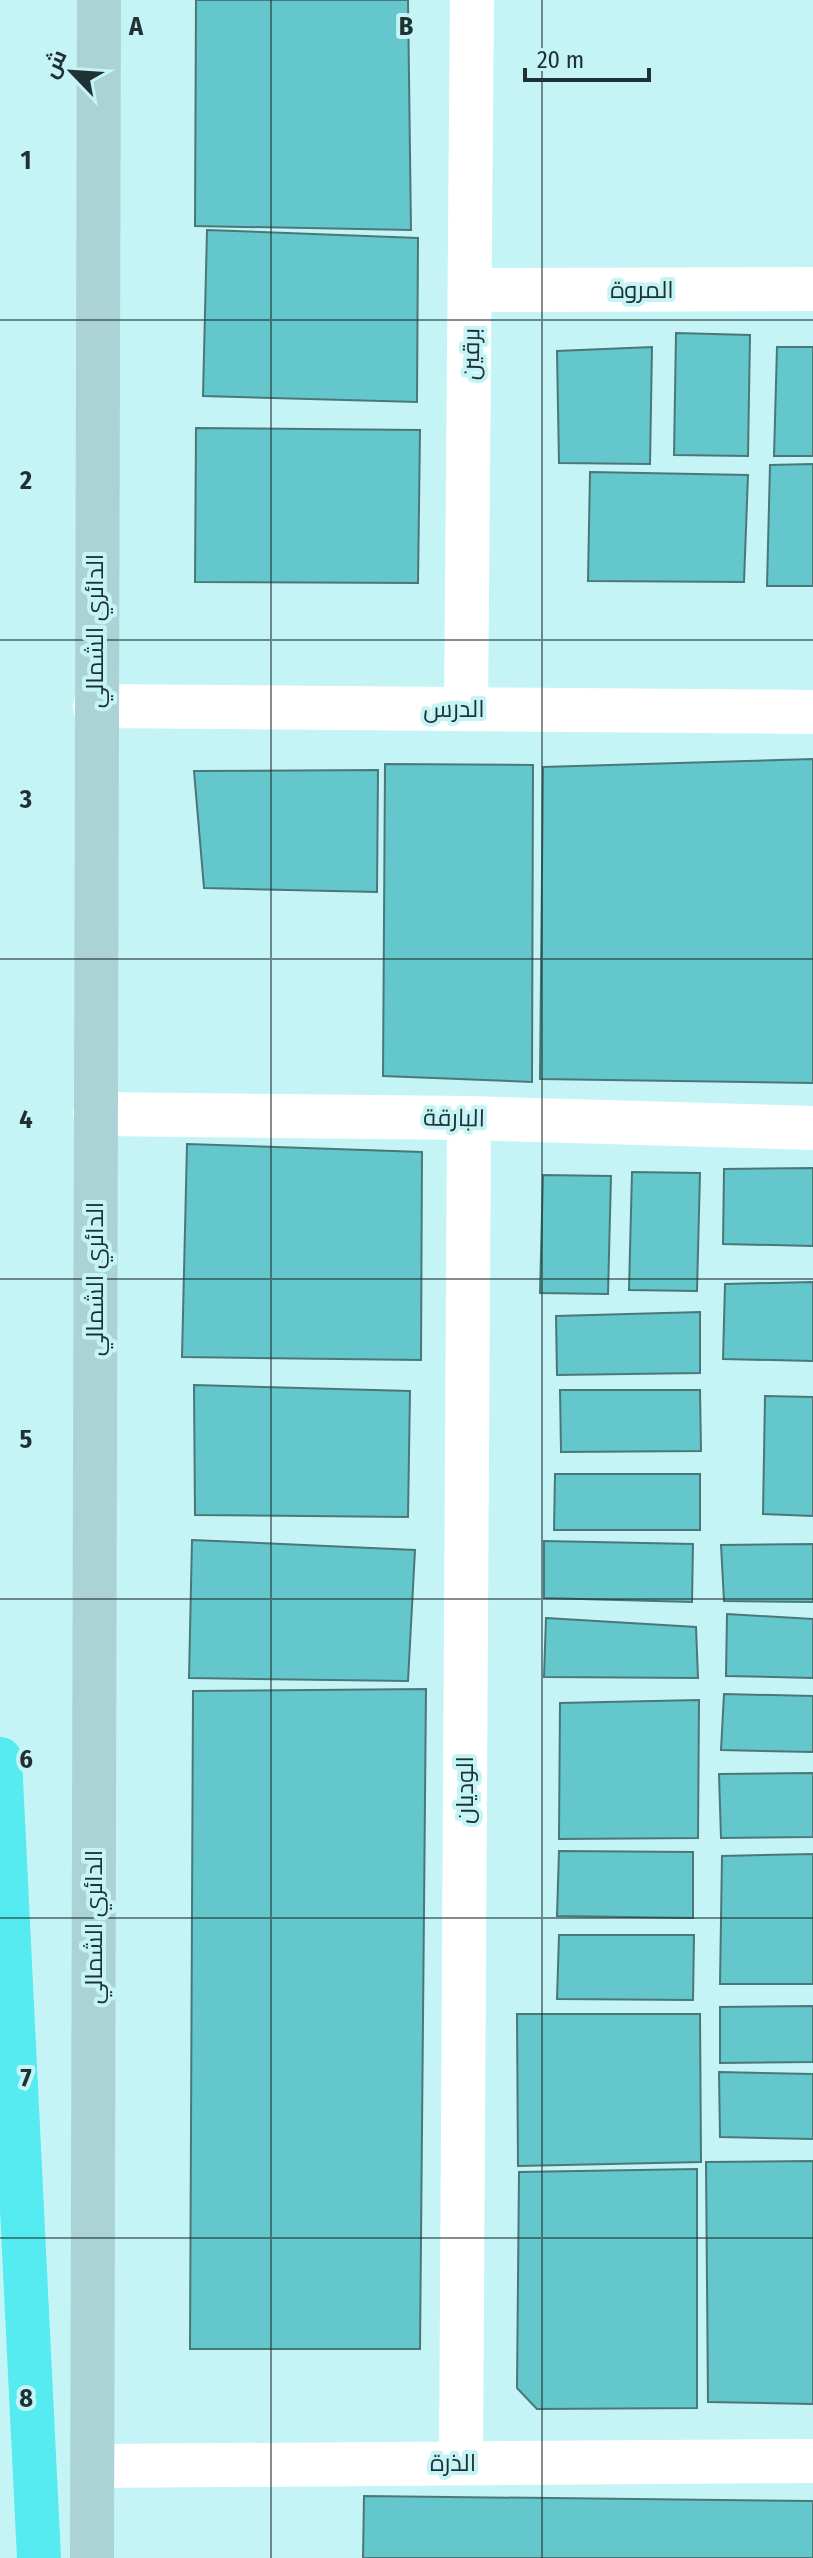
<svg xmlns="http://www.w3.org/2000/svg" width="813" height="2558" font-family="'Fira Sans Condensed',Cairo,sans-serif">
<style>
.building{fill:#63c7cb;stroke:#4c7779;stroke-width:2}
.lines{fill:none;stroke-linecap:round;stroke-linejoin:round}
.street{stroke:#fff;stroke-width:44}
.secondary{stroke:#abd3d5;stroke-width:44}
.highway{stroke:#56eaf1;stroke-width:44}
.grid{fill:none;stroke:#1f3132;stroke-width:2;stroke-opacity:0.55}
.labels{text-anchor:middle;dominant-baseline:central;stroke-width:8;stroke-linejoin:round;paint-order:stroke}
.street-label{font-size:24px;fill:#1f3132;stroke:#c5f4f6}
.grid-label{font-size:26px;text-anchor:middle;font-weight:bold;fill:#1f3132;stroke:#c5f4f6;stroke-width:8;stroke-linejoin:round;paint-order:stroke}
</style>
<rect width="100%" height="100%" fill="#c5f4f6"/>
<path class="building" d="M196,0h212l3,230 -216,-4z
M207,230l211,8 -1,164 -214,-6z
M676,333l74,2 -2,121 -74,-1z
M652,347l-2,117 -91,-1 -2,-112z
M777,347h36v109h-39z
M196,428l224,2 -2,153 -223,-1z
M813,464v122h-46l3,-121z
M590,472l158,3 -4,107 -156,-1z
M813,759v324l-273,-4 3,-312z
M385,764l148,1 -1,317 -149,-6z
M378,770l-1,122 -173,-4 -10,-117z
M187,1144l235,8 -1,208 -239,-3z
M813,1168v78l-90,-2 1,-75z
M632,1172l68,1 -3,118 -68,-1z
M543,1175l68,1 -3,118 -68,-1z
M813,1282v79l-90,-2 2,-75z
M700,1312v61l-143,2 -1,-59z
M194,1385l216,6 -2,126 -213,-2z
M560,1390h140l1,61 -140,1z
M765,1396l48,1v119l-50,-2z
M555,1474h145v56h-146z
M192,1540l223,10 -7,131 -219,-3z
M544,1541l149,3 -1,58 -148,-4z
M813,1544v58l-89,-1 -3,-56z
M727,1614l86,5v59l-87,-2z
M546,1618l150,9 2,51 -154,-1z
M426,1689l-6,660h-230l3,-658z
M724,1694l89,2v56l-92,-2z
M699,1700l-1,138 -139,1 1,-136z
M813,1773v64l-92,1 -2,-64z
M559,1851l134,1v66l-136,-2z
M813,1854v130h-93l2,-128z
M559,1935h135l-1,65 -136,-1z
M813,2006v56l-93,1v-56z
M517,2014h183l1,148 -183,4z
M719,2072l94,2v65l-93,-2z
M813,2161v243l-105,-2 -2,-240z
M697,2169v239l-160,1 -20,-21 2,-216z
M364,2496l449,5v57h-450z"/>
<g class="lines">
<path class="street" d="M471,290l342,-1
M95,706l718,6
M466,709l6,-709
M95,1114l374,4 344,10
M461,2463l8,-1345
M93,2466l720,-5"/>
<path class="secondary" d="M92,2558l7,-2558"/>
<path class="highway" d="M0,1759l39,799"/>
</g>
<path class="grid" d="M271,0v2558M542,0v2558M0,320h813M0,640h813M0,959h813M0,1279h813M0,1599h813M0,1918h813M0,2238h813"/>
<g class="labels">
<g class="street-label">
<text x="642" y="290">المروة</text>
<text transform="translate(471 354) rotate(-89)">برقين</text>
<text transform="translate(95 631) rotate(-90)">الدائري الشمالي</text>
<text x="454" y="709">الدرس</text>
<text transform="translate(454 1118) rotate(1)">البارقة</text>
<text transform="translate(95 1279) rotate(-90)">الدائري الشمالي</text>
<text transform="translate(465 1790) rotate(-90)">الوديان</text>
<text transform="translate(94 1927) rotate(-90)">الدائري الشمالي</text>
<text x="453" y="2463">الذرة</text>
</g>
</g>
<g class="grid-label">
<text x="136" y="35">A</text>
<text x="406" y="35">B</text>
<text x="26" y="169">1</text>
<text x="26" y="489">2</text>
<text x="26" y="808">3</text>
<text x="26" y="1128">4</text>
<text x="26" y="1448">5</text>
<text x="26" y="1768">6</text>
<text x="26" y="2087">7</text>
<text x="26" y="2407">8</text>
</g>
<g transform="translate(72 72) rotate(295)" stroke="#c5f4f6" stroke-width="6" paint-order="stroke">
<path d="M0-6L14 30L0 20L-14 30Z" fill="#1f3132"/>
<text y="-12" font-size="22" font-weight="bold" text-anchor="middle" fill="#1f3132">ش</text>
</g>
<path d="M525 68v12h124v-12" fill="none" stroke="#1f3132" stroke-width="4"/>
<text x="537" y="68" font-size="24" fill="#1f3132" stroke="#c5f4f6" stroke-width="6" paint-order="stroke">20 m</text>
</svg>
